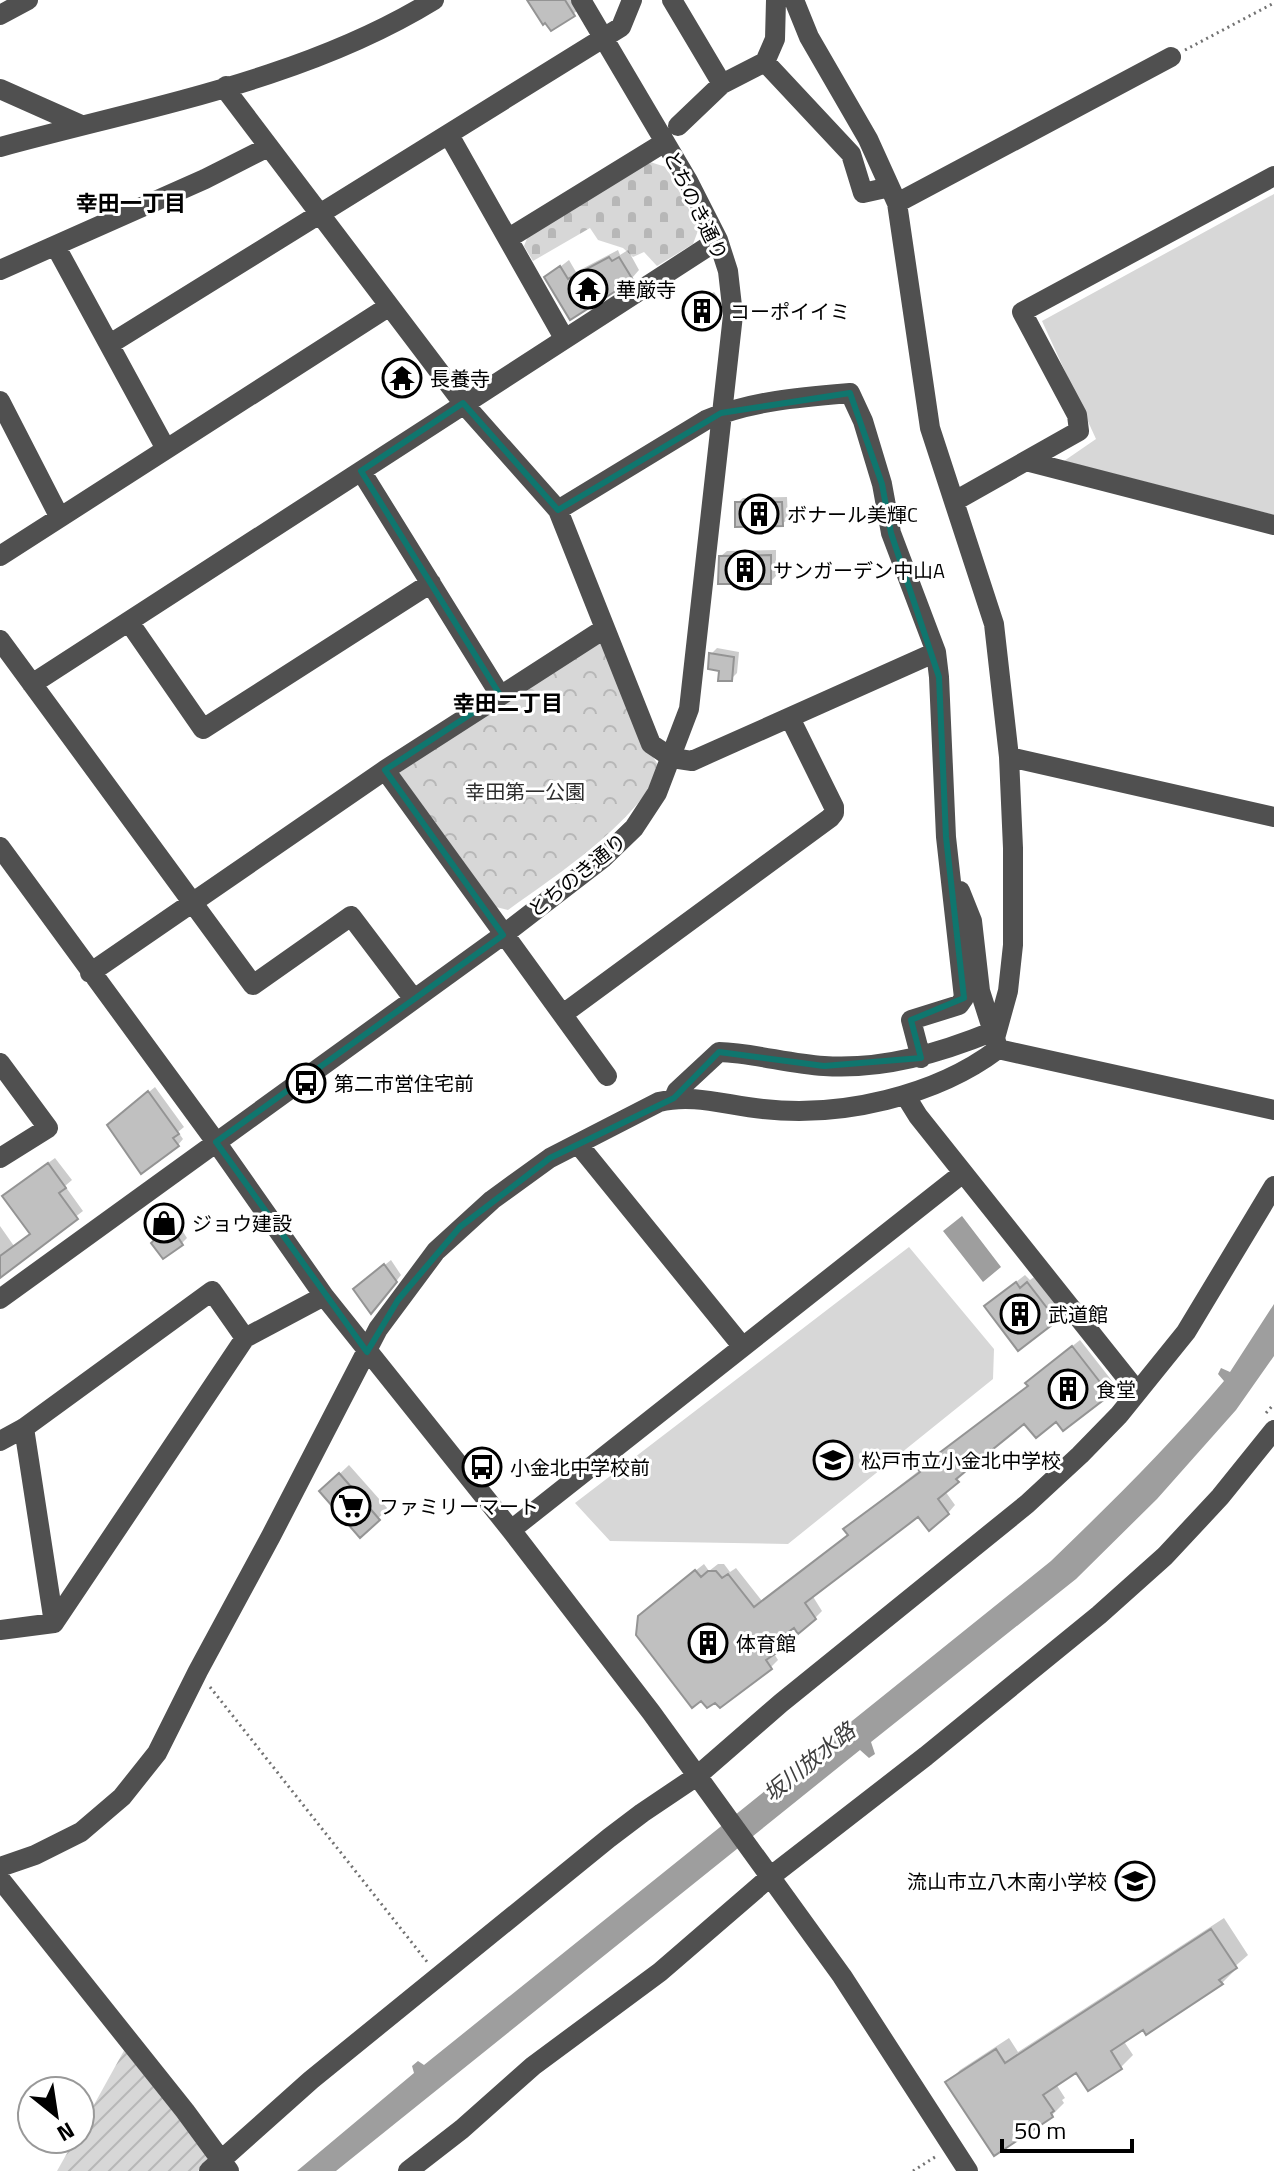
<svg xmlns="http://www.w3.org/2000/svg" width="1274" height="2171" font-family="'Titillium Web','Noto Sans JP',sans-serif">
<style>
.cemetery{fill:url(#cemetery-stones)}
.park{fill:url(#park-crowns)}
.garden{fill:url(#garden-furrows)}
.pitch{fill:#d7d7d7}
.water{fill:#9e9e9e}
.shadow{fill:#0003}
.building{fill:#c0c0c0;stroke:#949494;stroke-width:2}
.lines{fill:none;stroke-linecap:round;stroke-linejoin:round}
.path{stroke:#727272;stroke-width:3;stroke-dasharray:2 4;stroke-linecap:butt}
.minor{stroke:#505050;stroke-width:20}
.marked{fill:none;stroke:#0f766e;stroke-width:6;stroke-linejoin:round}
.labels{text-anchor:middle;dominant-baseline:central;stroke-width:6;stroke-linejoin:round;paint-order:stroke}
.street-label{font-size:20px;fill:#000;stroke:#fff}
.poi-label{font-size:20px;fill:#000;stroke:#fff;text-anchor:start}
.park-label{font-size:20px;fill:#2e2e2e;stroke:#fff}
.neighbourhood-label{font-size:22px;font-weight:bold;fill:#000;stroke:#fff}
.water-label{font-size:22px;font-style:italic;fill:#3f3f3f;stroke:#fff}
</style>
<defs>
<pattern id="cemetery-stones" width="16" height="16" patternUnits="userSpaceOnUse" patternTransform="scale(2)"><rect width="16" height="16" fill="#d7d7d7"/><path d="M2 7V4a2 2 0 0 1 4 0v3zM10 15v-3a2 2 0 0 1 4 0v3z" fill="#b7b7b7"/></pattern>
<pattern id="park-crowns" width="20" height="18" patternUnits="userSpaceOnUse" patternTransform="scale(2)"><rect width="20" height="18" fill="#d7d7d7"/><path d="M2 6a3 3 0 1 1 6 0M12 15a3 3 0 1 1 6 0" fill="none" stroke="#b7b7b7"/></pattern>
<pattern id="garden-furrows" width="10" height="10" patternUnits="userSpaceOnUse" patternTransform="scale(2)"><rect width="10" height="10" fill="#d7d7d7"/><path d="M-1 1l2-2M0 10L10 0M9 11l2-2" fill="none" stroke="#b7b7b7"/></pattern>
</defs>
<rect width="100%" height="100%" fill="#fff"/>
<path class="cemetery" d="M650,162l16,5 33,61 -6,16 -36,22 -13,-14 -11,5 -10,-9 -25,-8 -8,-12 -57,33 -9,-15 4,-10z"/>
<path class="park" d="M602,635l44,111 16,25c-39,61 -97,98 -154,139l-12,-3 -97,-134z"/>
<path class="garden" d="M126,2047l87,111 -15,13h-141l18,-32h5v-9z"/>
<path class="pitch" d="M1274,194v321l-210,-54 32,-22 -54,-118z
M909,1247l85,102 -1,30 -205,165 -178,-3 -35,-38z"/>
<path class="water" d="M962,1216l39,51 -18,15 -40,-51z
M1274,1304v52l-38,54 -79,89 -81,80 -205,163 4,12 -6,4 -9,-8 -524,421h-39l117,-98 -2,-7 6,-5 6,4 627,-504c60,-58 119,-116 173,-180l-6,-7 3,-6 9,4z"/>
<path class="shadow" d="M530,0h44l6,9 -29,20z
M618,250l2,5 8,-5 11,20 -7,8 -62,40 -23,-41 22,-17 7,12z
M714,292l8,12 -5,6 -24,-4z
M787,497l1,22 -6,5 -45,-21 6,-5z
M776,550v26l-6,6 -49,-26 6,-5z
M717,648l22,4 -2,21 -6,6 -20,-25z
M155,1087l29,40 -6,5 5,7 -5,6 -63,-25z
M55,1158l17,22 -7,6 18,25 -83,64v-49l14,20 17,-13 -20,-43z
M176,1221l11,17 -5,5 -24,-4z
M391,1260l10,15 -24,31 -16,-22z
M1025,1275l5,5 7,-5 27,35 -9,9 -60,-21z
M1080,1340l36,46 -53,42 -7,-9 -32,3 -61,49 2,2 -20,18 10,14 -7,8 -30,1 -106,81 10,16 -7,7 -20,8 -19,13 5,6 -8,7 5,8 -7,7 -123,-59 56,-44 5,7 9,-7h6l6,8 6,-4 26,33 87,-67 4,-12 176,-137 6,-9z
M349,1465l39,44 -28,26 -29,-53z
M1224,1918l24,37 -16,14 2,2 -12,12 -99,57 10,15 -12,12 -32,21 -12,-18 -21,14 9,14 -3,2 2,3 -12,12 -58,38 -46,-70 12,-13 49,-32 9,14z"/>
<path class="building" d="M527,0h38l10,16 -24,15 -6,-8 -2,2z
M609,257l3,4 7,-4 14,23 -63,40 -26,-43 16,-11 8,13z
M708,296l10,15 -22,15 -11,-15z
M735,502h47l1,24 -48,1z
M771,555v29h-53l1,-28z
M709,653l25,4 -2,24h-14l1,-10 -11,-2z
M148,1091l31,43 -6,4 6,8 -38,28 -34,-49z
M48,1163l18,25 -7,5 19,26 -78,59v-22l30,-22 -28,-38z
M170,1225l13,20 -20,14 -12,-16z
M384,1264l13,18 -26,32 -18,-25z
M1016,1282l4,6 7,-6 30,39 -39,30 -34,-45z
M1072,1346l38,49 -47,36 -7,-9 -20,16 -12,-14 -68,55 3,3 -21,17 11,15 -20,17 -11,-14 -113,86 11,16 -18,15 -4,-6 -25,18 6,8 -9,6 6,9 -52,39 -5,-5 -8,5 -6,-7 -9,7 -56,-73 2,-19 57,-46 6,7 7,-6h8l6,7 6,-4 26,33 94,-72 -5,-6 77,-57 -2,-3 110,-83 -3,-3z
M339,1473l41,47 -20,18 -41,-47z
M1211,1929l26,39 -18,12 4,4 -77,51 -3,-5 -32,21 11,18 -34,22 -12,-18 -33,22 11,16 -3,2 2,4 -59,39 -49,-74 51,-33 9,14z"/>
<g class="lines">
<path class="path" d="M1185,50l89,-47
M1266,1413l8,-9
M210,1687l218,276
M913,2171l22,-14"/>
<path class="minor" d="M672,0l50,84 43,-22 86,92 12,39 27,-6
M0,15l28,-15
M765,62l10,-23 1,-39
M226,86l3,8 234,309 95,107 93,234 21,14 20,3 244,-109
M0,89l81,36
M678,126l44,-42
M449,135l115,203
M0,147c146,-40 304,-67 434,-147
M897,203l274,-146
M509,238l156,-96
M56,247l110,202
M0,270l205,-91 63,-32
M110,344l511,-317 11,-27
M0,401l59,115
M1026,461l248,64
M361,471l139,224
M955,501l124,-70 -2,-16 -55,-103 252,-136
M558,510l148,-90c44,-19 96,-23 144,-27l13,28 19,63 9,49 45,119 3,25 7,160 18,161 -5,7 -48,15 10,38
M0,556l388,-249
M129,622l74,107 228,-146
M0,640l253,345 98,-69 62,82
M32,684l686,-444
M1009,757l265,60
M385,770l222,306
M0,847l216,295 108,154 187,234 140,182 191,264 126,195
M960,891l12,30 8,70 15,47
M90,973l295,-203 219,-141
M563,1014l267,-196 4,-5v-6l-44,-89
M998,1049l276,61
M0,1063l48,65 -48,30
M905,1095l13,21 219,275
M674,1098l3,-7 42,-39c35,1 70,12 105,14 59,4 116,-13 170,-35
M578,1144l164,202
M0,1299l503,-364 100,-77 31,-30 23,-35 32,-84 44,-394 -5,-44 -10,-31 -30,-59 -107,-181
M24,1428l30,195
M0,1441l24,-13 188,-137 33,47
M511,1530l452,-357
M0,1630l54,-7 191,-285 79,-42
M0,1867l35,-12 46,-23 41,-35 35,-44 41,-82 73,-135 107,-207 58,-78 56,-51 58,-42 109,-56c35,-9 69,4 104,7 77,9 173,-13 235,-60l-3,-11 13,-47 5,-46v-97l-4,-91 -15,-133 -64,-196 -33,-225 -29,-64 -59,-102 -15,-37
M0,1879l185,232 44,60
M209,2171l102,-91 298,-242 33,-25 55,-37 84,-73 246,-199 53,-49 39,-40 67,-83 88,-146
M408,2171l54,-42 71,-63 127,-94 110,-95 156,-121 173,-141 66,-59 55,-59 54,-67"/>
</g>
<path class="marked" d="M850,393l32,91 9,49 48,144 7,160 18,161 -53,22 10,38 -97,8 -105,-14 -45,46 -124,60 -90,69 -62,73 -31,52 -151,-210 287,-207 -118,-165 115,-75 -139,-224 102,-68 95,107 163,-97z"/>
<defs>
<g id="temple-ring" transform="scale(2)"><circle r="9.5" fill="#fff" stroke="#000" stroke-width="1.5"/><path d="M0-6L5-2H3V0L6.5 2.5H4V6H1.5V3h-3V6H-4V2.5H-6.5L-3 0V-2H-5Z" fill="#000"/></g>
<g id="building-ring" transform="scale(2)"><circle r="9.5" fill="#fff" stroke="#000" stroke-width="1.5"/><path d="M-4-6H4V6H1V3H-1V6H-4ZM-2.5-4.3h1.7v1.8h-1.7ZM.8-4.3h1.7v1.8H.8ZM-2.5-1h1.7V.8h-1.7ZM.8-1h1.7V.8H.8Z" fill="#000"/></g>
<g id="bus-ring" transform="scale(2)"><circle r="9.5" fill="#fff" stroke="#000" stroke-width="1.5"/><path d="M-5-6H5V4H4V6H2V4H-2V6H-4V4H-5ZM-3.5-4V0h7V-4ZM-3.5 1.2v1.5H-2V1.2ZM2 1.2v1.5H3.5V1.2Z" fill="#000"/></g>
<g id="shop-ring" transform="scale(2)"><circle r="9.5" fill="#fff" stroke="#000" stroke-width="1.5"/><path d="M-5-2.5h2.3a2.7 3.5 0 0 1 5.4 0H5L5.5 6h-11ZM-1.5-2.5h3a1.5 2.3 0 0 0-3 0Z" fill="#000"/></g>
<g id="school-ring" transform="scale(2)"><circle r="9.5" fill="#fff" stroke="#000" stroke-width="1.5"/><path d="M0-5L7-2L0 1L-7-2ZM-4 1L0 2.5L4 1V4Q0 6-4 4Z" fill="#000"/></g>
<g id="supermarket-ring" transform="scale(2)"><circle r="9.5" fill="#fff" stroke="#000" stroke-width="1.5"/><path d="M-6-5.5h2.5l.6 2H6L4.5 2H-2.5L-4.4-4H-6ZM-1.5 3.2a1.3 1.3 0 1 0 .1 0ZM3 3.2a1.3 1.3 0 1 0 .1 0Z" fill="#000"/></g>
</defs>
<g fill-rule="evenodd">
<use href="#temple-ring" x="588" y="289"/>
<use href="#building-ring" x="702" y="311"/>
<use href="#temple-ring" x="402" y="378"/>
<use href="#building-ring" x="759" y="514"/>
<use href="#building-ring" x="745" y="570"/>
<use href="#bus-ring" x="306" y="1083"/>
<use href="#shop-ring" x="164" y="1223"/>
<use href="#building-ring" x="1020" y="1314"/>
<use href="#building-ring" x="1068" y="1389"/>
<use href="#school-ring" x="833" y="1460"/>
<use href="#bus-ring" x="482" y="1467"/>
<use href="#supermarket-ring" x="351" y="1506"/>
<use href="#building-ring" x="708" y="1643"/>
<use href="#school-ring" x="1135" y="1881"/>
</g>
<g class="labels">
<g class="street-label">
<text transform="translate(696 205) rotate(64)">とちのき通り</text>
<text transform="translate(577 875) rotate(-39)">とちのき通り</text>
</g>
<g class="poi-label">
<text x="616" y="289">華厳寺</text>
<text x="730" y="311">コーポイイミ</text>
<text x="430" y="378">長養寺</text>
<text x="787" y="514">ボナール美輝C</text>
<text x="773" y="570">サンガーデン中山A</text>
<text x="334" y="1083">第二市営住宅前</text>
<text x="192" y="1223">ジョウ建設</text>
<text x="1048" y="1314">武道館</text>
<text x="1096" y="1389">食堂</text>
<text x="861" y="1460">松戸市立小金北中学校</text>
<text x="510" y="1467">小金北中学校前</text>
<text x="379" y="1506">ファミリーマート</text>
<text x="736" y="1643">体育館</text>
<text x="1107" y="1881" text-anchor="end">流山市立八木南小学校</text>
</g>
<g class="park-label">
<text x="525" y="791">幸田第一公園</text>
</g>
<g class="neighbourhood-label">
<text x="131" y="203">幸田一丁目</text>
<text x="508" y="703">幸田二丁目</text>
</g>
<g class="water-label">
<text transform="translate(809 1762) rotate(-39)">坂川放水路</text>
</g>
</g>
<g transform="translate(56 2115) rotate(150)"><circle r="38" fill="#ffffff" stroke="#999999" stroke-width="2"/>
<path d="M0-6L14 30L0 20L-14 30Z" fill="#000000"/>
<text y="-12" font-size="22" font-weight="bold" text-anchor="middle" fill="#000000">N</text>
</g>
<path d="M1002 2139v12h130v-12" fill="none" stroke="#000000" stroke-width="4"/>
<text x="1014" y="2139" font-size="24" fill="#000000" stroke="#ffffff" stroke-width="6" paint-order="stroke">50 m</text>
</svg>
